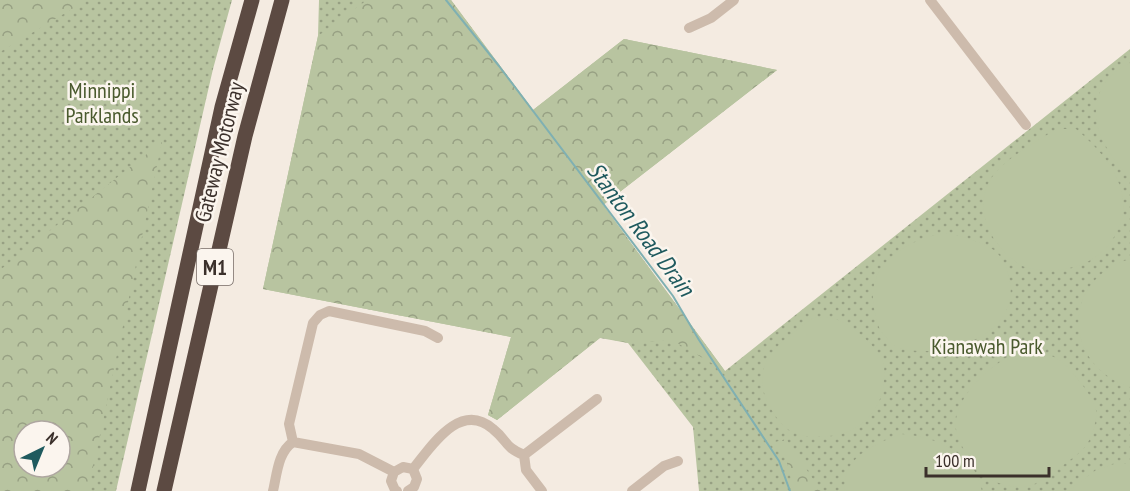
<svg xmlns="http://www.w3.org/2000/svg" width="1130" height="491" font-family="'PT Sans Narrow',sans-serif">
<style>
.grass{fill:url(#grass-dots);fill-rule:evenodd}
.forest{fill:url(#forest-crowns);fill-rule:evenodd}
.garden{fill:#b8c4a0}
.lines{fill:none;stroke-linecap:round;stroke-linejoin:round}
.stream{stroke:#7fb0b2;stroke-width:2}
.minor{stroke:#cdbbac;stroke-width:10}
.highway{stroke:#5c4a42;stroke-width:15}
.labels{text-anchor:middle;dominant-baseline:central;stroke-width:5;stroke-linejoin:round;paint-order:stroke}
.shield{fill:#fbf5ee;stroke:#756b66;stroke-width:1.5}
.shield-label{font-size:21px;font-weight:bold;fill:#3b302b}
.park-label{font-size:22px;fill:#4a5a2e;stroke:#fbf5ee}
.street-label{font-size:22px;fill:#3b302b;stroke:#fbf5ee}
.water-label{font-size:24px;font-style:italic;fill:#1f5a5e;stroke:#fbf5ee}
</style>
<defs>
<pattern id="grass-dots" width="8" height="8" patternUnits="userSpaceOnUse" patternTransform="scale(1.5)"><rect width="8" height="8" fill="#b8c4a0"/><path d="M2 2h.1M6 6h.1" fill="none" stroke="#97a083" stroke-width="1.8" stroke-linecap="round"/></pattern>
<pattern id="forest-crowns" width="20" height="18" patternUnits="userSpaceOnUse" patternTransform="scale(1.5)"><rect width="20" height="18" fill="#b8c4a0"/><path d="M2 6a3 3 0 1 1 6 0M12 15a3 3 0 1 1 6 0" fill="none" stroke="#97a083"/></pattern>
</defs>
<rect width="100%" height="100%" fill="#f4ebe1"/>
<path class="grass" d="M0,0h232l-19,69 -97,422h-116zM24,431h36v36h-36z
M319,0h132l82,110 91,-71 153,31 -174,135 122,166 405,-322v442h-431l-6,-64 -65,-84 -28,-5 -103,82 -9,-5 23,-78 -248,-48 55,-253z"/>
<path class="forest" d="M0,0h83l-6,6 -77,46z
M367,0h84l82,110 91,-71 153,31 -174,135 122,166 -53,-31 -44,3 -27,-6 -104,83 -9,-5 23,-78 -248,-48 55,-253z
M162,142l-74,349h-88v-221zM24,431h36v36h-36z
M786,439l35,52h-27l-8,-32 -11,-17z"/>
<path class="garden" d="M1130,63v116c-23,-29 -45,-53 -28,-92 5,-9 18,-20 28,-24z
M1057,129h19c26,22 54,53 46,91 -5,11 -9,22 -19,31 -20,19 -55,24 -81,15 -5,-2 -10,-7 -14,-11 -21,-18 -32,-48 -19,-73 11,-21 48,-41 68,-53z
M947,233c16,4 32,8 47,17 8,6 13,18 15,27 12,49 -41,73 -82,74 -9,0 -23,0 -31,-4 -4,-2 -8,-7 -10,-10 -8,-7 -10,-18 -12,-29 -9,-44 34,-70 73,-75z
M1130,259v128c-68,-22 -69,-108 0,-128z
M813,318c6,0 13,-2 19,0 17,4 44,27 51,44 2,4 1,9 1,13 1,33 -23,59 -55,61 -11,0 -21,2 -32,-2 -14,-5 -21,-16 -28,-29 -22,-43 14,-65 44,-87z
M1033,351c22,3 30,10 44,27 7,9 16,20 19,32 2,9 -5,31 -12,38 -7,8 -43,34 -52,37 -16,5 -40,-1 -51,-13 -10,-11 -23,-28 -25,-43 -4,-30 34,-65 59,-75 5,-2 12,-2 18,-3z
M901,434c27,2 60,13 75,39 3,5 4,12 6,18h-138c1,-7 1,-18 5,-23 10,-18 34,-27 52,-34z
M1114,464h16v27h-62l28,-21z"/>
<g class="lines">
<path class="stream" d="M446,0l53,66 174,230 26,44 80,121 11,30"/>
<path class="minor" d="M930,0l96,125
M689,28l22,-10 23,-18
M293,442l66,12 35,18
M524,455l73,-56
M413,469c18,-22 47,-69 80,-40 15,12 11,18 31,26l2,15 16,21
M273,491c4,-17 5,-39 20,-49l-4,-18 24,-101 7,-8 9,-4 96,20 13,7
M397,491l-2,-1 -4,-9 3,-9 9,-5 10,2 4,10 -3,8 -6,4
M632,491l32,-25 14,-5"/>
<path class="highway" d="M138,491l84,-384 30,-107
M164,491l81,-355 37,-136"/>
</g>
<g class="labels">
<rect class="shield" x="197" y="249" width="36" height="36" rx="4.5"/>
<g class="shield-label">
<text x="215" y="267">M1</text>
</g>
<g class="park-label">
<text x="102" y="90">Minnippi<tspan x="102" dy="25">Parklands</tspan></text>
<text x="987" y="346">Kianawah Park</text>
</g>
<g class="street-label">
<text transform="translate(219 152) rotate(-76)">Gateway Motorway</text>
</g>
<g class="water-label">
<text transform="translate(641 229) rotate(53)">Stanton Road Drain</text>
</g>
</g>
<g transform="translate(42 449) rotate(43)"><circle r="28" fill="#fbf5ee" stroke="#aea6a0" stroke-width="1.5"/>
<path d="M0-4.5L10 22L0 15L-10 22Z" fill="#1f5a5e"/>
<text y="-9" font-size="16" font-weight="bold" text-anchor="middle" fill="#3b302b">N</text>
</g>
<path d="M926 467v9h123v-9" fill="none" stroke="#3b302b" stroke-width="3"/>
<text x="935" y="467" font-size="18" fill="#3b302b" stroke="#fbf5ee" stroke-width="4.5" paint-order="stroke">100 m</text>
</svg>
